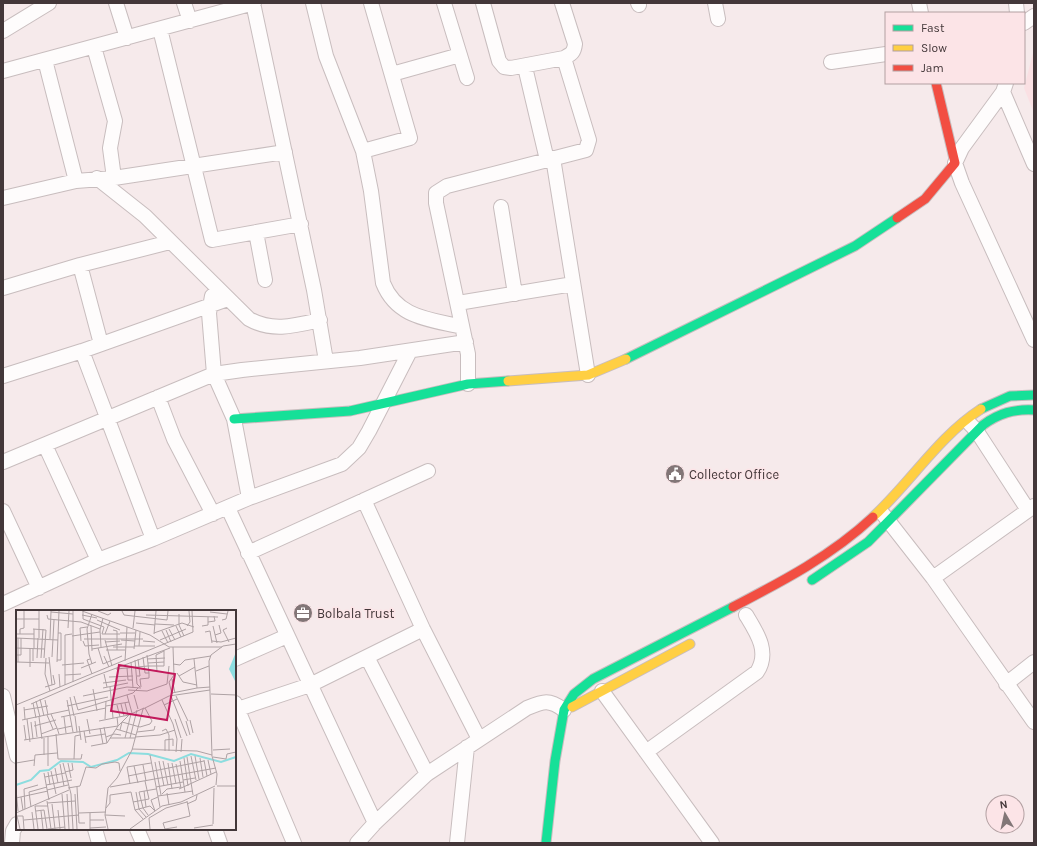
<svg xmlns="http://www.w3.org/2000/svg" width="1037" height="846" font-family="Karla,sans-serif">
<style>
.built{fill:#fae0e3}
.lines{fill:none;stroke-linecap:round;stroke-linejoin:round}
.street-casing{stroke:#c8bdbe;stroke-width:16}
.fast-casing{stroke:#c8bdbe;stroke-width:11}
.slow-casing{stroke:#c8bdbe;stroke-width:11}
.jam-casing{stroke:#c8bdbe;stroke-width:11}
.street{stroke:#fefcfc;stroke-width:14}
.fast{stroke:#16e098;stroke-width:9}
.slow{stroke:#ffcf43;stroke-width:9}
.jam{stroke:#f24e42;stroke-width:9}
.labels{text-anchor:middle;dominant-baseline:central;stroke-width:3;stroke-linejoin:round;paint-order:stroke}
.poi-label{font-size:13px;fill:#433739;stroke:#fce4e7;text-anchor:start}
.inset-river{fill:none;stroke:#8cdddf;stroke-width:2}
.inset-road{fill:none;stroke:#aea2a4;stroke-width:1}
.view{fill:#c2185b;fill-opacity:0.15;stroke:#c2185b;stroke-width:2}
.inset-edge{fill:none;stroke:#433739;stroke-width:2}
</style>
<rect width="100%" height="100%" fill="#f6eaeb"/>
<path class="built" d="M1034,49v64l-10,-25z"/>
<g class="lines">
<g class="street-casing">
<path id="street" d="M116,3l11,35
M184,3l6,18
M253,3l61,287 12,71
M313,3l13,53 37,95 8,40 12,92c14,35 46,36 79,44
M444,3l23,75
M483,3l16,58 5,6 7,1 53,-10c7,-4 10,-5 11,-14l-13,-41
M638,3l1,2
M715,3l3,16
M919,3l2,10
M1016,3l1,10
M1024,23l10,-7
M160,29l52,211 89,-16
M3,31l46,-28
M94,47l21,74 -5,27 4,30
M45,60l31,121
M831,62l55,-8
M525,67l22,93
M3,71l251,-68
M392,74l68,-19
M1006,83l-3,9 -41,56 -7,15 7,20 72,157
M1003,92l31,72
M363,151l47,-13 -39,-135
M553,158l35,217
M97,178l48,38 104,103c23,13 45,7 71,1
M3,198l73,-17 38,-3 171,-26
M501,207l14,87
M256,232l9,48
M80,265l21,79
M3,288l77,-23 90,-23
M212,296l-3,17 5,61 20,45 15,79
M458,303l115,-19
M82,351l71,188
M3,376l79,-25 146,-52
M468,384v-30l-32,-151v-10l11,-7 139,-36 3,-10 -25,-82
M158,397l16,42 39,75
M970,424l6,6 52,80
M45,445l53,115
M3,462l211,-88 28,-4 118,-12 106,-16
M364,500l59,129 56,110
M228,508l147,315
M3,511l36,77
M883,514l50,64 101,144
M248,553l180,-82
M933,578l101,-72
M3,604l95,-44 55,-21 96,-41 93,-34 17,-16 10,-17 41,-80
M367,657l60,117
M235,659l52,-23
M1006,684l28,-22
M602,691l110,152
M3,696l14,60
M235,703l59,140
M238,709l72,-24 113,-56
M646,752l111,-80c13,-20 0,-39 -11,-57
M95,829l4,14
M137,829l6,14
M215,829l5,14
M12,843l1,-12 4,-7
M357,843l18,-20 52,-49 100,-66c17,-7 22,-9 37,2
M457,843l10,-96"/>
</g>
<g class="fast-casing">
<path id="fast" d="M626,359l229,-113 42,-28
M981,409l29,-13 24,-1
M234,419l116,-8 118,-27 40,-3
M812,580l56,-38 115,-117c16,-12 31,-16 51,-15
M546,843l9,-82 9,-51 10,-16 19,-15 140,-72"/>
</g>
<g class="slow-casing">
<path id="slow" d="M508,381l80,-6 38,-16
M873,517c38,-35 65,-80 108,-108
M572,707l118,-63"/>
</g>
<g class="jam-casing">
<path id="jam" d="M897,218l28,-19 30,-36 -19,-80
M733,607c50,-26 98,-51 140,-90"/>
</g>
<use href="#street" class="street"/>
<use href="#fast" class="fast"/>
<use href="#slow" class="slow"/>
<use href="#jam" class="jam"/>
</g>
<defs>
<g id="civic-disc" transform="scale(1)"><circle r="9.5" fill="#827677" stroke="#fce4e7"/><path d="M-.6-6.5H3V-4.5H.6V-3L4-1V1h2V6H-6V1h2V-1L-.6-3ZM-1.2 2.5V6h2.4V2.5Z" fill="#fff"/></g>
<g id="office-disc" transform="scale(1)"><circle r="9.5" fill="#827677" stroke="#fce4e7"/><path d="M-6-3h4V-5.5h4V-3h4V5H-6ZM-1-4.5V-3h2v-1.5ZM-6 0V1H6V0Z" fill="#fff"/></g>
</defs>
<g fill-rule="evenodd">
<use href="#civic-disc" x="675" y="474"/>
<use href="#office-disc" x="303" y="613"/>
</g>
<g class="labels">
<g class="poi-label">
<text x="689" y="474">Collector Office</text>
<text x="317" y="613">Bolbala Trust</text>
</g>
</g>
<g transform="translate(16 610)">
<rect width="220" height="220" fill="#f6eaeb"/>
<path d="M220,42v31l-7,-14z" fill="#8cdddf"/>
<path class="inset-river" d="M0,175l15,-5 9,-9 9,-1 12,-9 22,1 8,5 26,-7 12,-7 19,1 26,7 17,-7 30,8 15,-5"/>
<path class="inset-road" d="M66,1l68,24 19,12h53M82,1l10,4 3,-2M106,1l2,4 43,5 1,-9M35,2l22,2M67,2v7l21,8 -2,7h18M194,2l17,2M0,4v5h23M76,4l-5,15 2,25 3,10M163,4v11l5,11M31,5l1,4 33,3 19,7M66,5l15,3M130,5l72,2M81,10l23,10M206,10l4,-1 2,-8M192,12l7,-1 -1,-5M120,13l19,2M139,14l19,1M75,16l1,25M160,16l5,11M171,16l3,-4 -1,-11M186,16l6,-1v-8M197,16l4,17M52,18l1,-17M117,18l2,-17M211,18l-4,2 6,12M17,19l13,1 -2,28M153,19l6,11M97,20l4,1v19M150,20l5,12M146,21l6,12M189,22l5,-1 2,12M104,23h15M138,23l28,-10 12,4M0,24h18M4,24v-5l4,-1v-17M89,24l5,-13M138,24l2,-23M199,25l6,-2 -2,-8M56,26l28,-4M0,28l42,2M23,28v-27M34,29l1,-28M68,29h59M89,30l7,26M105,30l14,1M144,30l26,-11M65,31l-1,-13 7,-1M67,31l2,5 14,-1M127,31l12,1M196,31l9,1 15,-4M89,32l15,-1M118,36h21M123,36l1,-14M85,37l-1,-17 3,-12M97,37h21M0,38l29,1M18,38v-19M82,38l5,16 19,-8M76,39l30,-5M118,39l2,-19M90,40h19M0,45h5v-17M88,46l5,11M33,47l3,28M36,47l2,-37M127,47l2,16h4l-2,-18M21,48l1,-20M25,48l2,-29M30,48l-1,16 5,17M74,49l-3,1 5,14M131,49l18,-1M41,50h4v-27h-3M119,50l2,24 3,3M17,51v-13M109,51l2,-34M0,52l33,1M2,52v-24M41,52l2,-51M115,52l2,26M132,53l16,-1M157,54l7,1 5,-5 26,-4M46,55l22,-2M132,56h16v-16M14,57v-19M65,58l15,-6M111,58l1,12h5M100,59l32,-3M180,61l13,-5M141,62l-1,-17 8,-4M161,63l6,9 14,3M43,64l1,13M88,64l3,13M49,65l16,-1M121,66h3l-2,-17M163,66l16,-9M93,67l24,-1M156,69l3,14M57,72v-71M87,73l23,-3M49,75v-50l7,-1M29,77l10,-3 -2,-9M94,77l3,31M125,77l-1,-8 9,-1v-5M87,78l25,-5M181,78l13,-1M77,79l4,22M112,80l19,1 20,-7 2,-18M156,83l25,-5 -3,-29M156,84l-3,-12 5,-7 -1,-28M195,84l25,1M111,85l5,18M118,85l4,14M58,86l4,14 55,-17 5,-5M67,86l44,-9 14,1M155,86l16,40M160,86l12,25M54,87l4,19M24,89l4,17M29,90l3,15M51,90l3,16M146,90l11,24 4,15 -1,13M20,91l4,16M17,93l3,15M109,93l3,12M15,94l64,-28 75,-28M105,94l3,12M0,95l177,-73 -1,-21M101,95l3,12M148,95l13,-6M51,96l41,-9M90,96l23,-4M8,97l1,12M8,100l24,-4M35,104l6,14M31,105l6,14M54,106l3,16M59,106l2,16M23,107l3,22M45,107l45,-9M48,107l2,16M11,109l3,23M71,109l3,15M89,109l1,-18M159,109l6,19M6,110l47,-10M174,110l3,13M19,111l2,16M83,111l30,-6M170,111l4,14M15,112l2,17M8,115l2,15M18,116l22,-6M63,116l2,14M88,117l3,16M84,118l3,16M42,119l14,-3M100,119l20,6M104,120l2,-8 18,5 10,-3 2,-3 -7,-13M68,121l2,12M146,121l4,-2 3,6v16M121,122l17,-2 1,-4M25,124l16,-6 2,6M40,124l2,25h23l1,-5M69,127l20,-3M90,127l8,-3 7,1M119,127l25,-2 15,-5M94,128h25M109,128l6,-24M114,128l7,-28M8,130l94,-14 -1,-9M75,136l16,-3 11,-17 11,-11 15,-7M116,139l65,2 15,4M197,140l17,-1M149,141v-11l8,-1v7M165,142l1,-13M28,145v-17M134,145l10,52M175,146l5,24M179,146l4,23M171,147l6,38M197,147l13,2 1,-5 9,-2M168,148l4,28M184,148l3,19M58,149l1,-23 5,-1M188,150l3,16M192,150l3,14M143,151l5,25M147,151l5,24M164,151l5,31M139,152l6,33M0,153l18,-3M47,153l8,31 2,35M52,153l3,15M152,153l4,26M156,153l4,21M44,154l4,22M160,154l5,24M127,155l3,16M18,156l1,-11 22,-2M32,156v-29M118,156l4,17M39,158l3,15M35,161l5,23M32,162l2,13M49,162l8,-2 -1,-7M28,163l5,27M112,166l76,-15M29,167l20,-4M167,170l12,-2M114,174l-3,-17 24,-4M30,175l26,-5M200,175l1,-11 -5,-18 -3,-95 2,-6 12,-9 13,-2M201,176h19M61,177l2,36h6M94,177l106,-19M140,177l27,-5M52,178l12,-2 6,-19 10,1 6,-4 13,-2 4,1 1,8M0,179l2,22M163,179l37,-17M31,180l21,-5M128,181l2,16M120,182l3,17 7,8M123,182l4,16 5,7M123,182l17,-3M151,183l2,12M46,184l3,35M51,184l2,35M59,184l2,35M146,184l5,-5 14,-2M142,186l35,-5M5,187l2,13M0,188l32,-7M31,191l4,28M171,191l3,15M117,192l16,-3 -4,-18M31,193l28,-2M36,194l3,25M171,194l9,-4 1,-5M19,196l3,23M19,196h13M15,197l-2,-15 18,-5M90,198l4,-5v-8l21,-3 4,18 8,9M9,199l-1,-20 14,-4M42,200l2,19M119,200l15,-4 5,5M20,201l8,-1 3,19M25,201l2,18M139,201l-4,-11 7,-3M16,202l2,17M0,203l53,-23M63,203l27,-1M74,203v16M89,205l20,1M0,206h7l1,13M1,206l3,13M8,210l55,-5M74,210h14M197,214l1,-36M74,218l16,-1M178,218l19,-3M32,219l17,-2M92,219l-3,-14 3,-27 9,-10 15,-28 11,-41 26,-13 41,-6M114,219l32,-23 19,-4 34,-16M134,219l-1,-11 17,-10 21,-6M149,219l-2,-6 27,-7M149,219l12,-2"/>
<path class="view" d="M103,55l56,9 -8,46 -56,-9z"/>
<rect width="220" height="220" class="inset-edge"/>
</g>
<rect width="1037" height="846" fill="none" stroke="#433739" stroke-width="8"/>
<rect x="885" y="12" width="140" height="72" fill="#fce4e7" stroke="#b29fa1"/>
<rect x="893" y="25" width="20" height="6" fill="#16e098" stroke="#b29fa1"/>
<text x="921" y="32" font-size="12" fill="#433739">Fast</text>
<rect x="893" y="45" width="20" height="6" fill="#ffcf43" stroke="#b29fa1"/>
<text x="921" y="52" font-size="12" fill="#433739">Slow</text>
<rect x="893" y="65" width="20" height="6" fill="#f24e42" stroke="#b29fa1"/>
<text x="921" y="72" font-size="12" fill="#433739">Jam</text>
<g transform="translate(1005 814) rotate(351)"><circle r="19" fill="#fce4e7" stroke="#b29fa1"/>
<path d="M0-3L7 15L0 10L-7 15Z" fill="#827677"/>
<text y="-6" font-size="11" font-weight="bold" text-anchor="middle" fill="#433739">N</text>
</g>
</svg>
